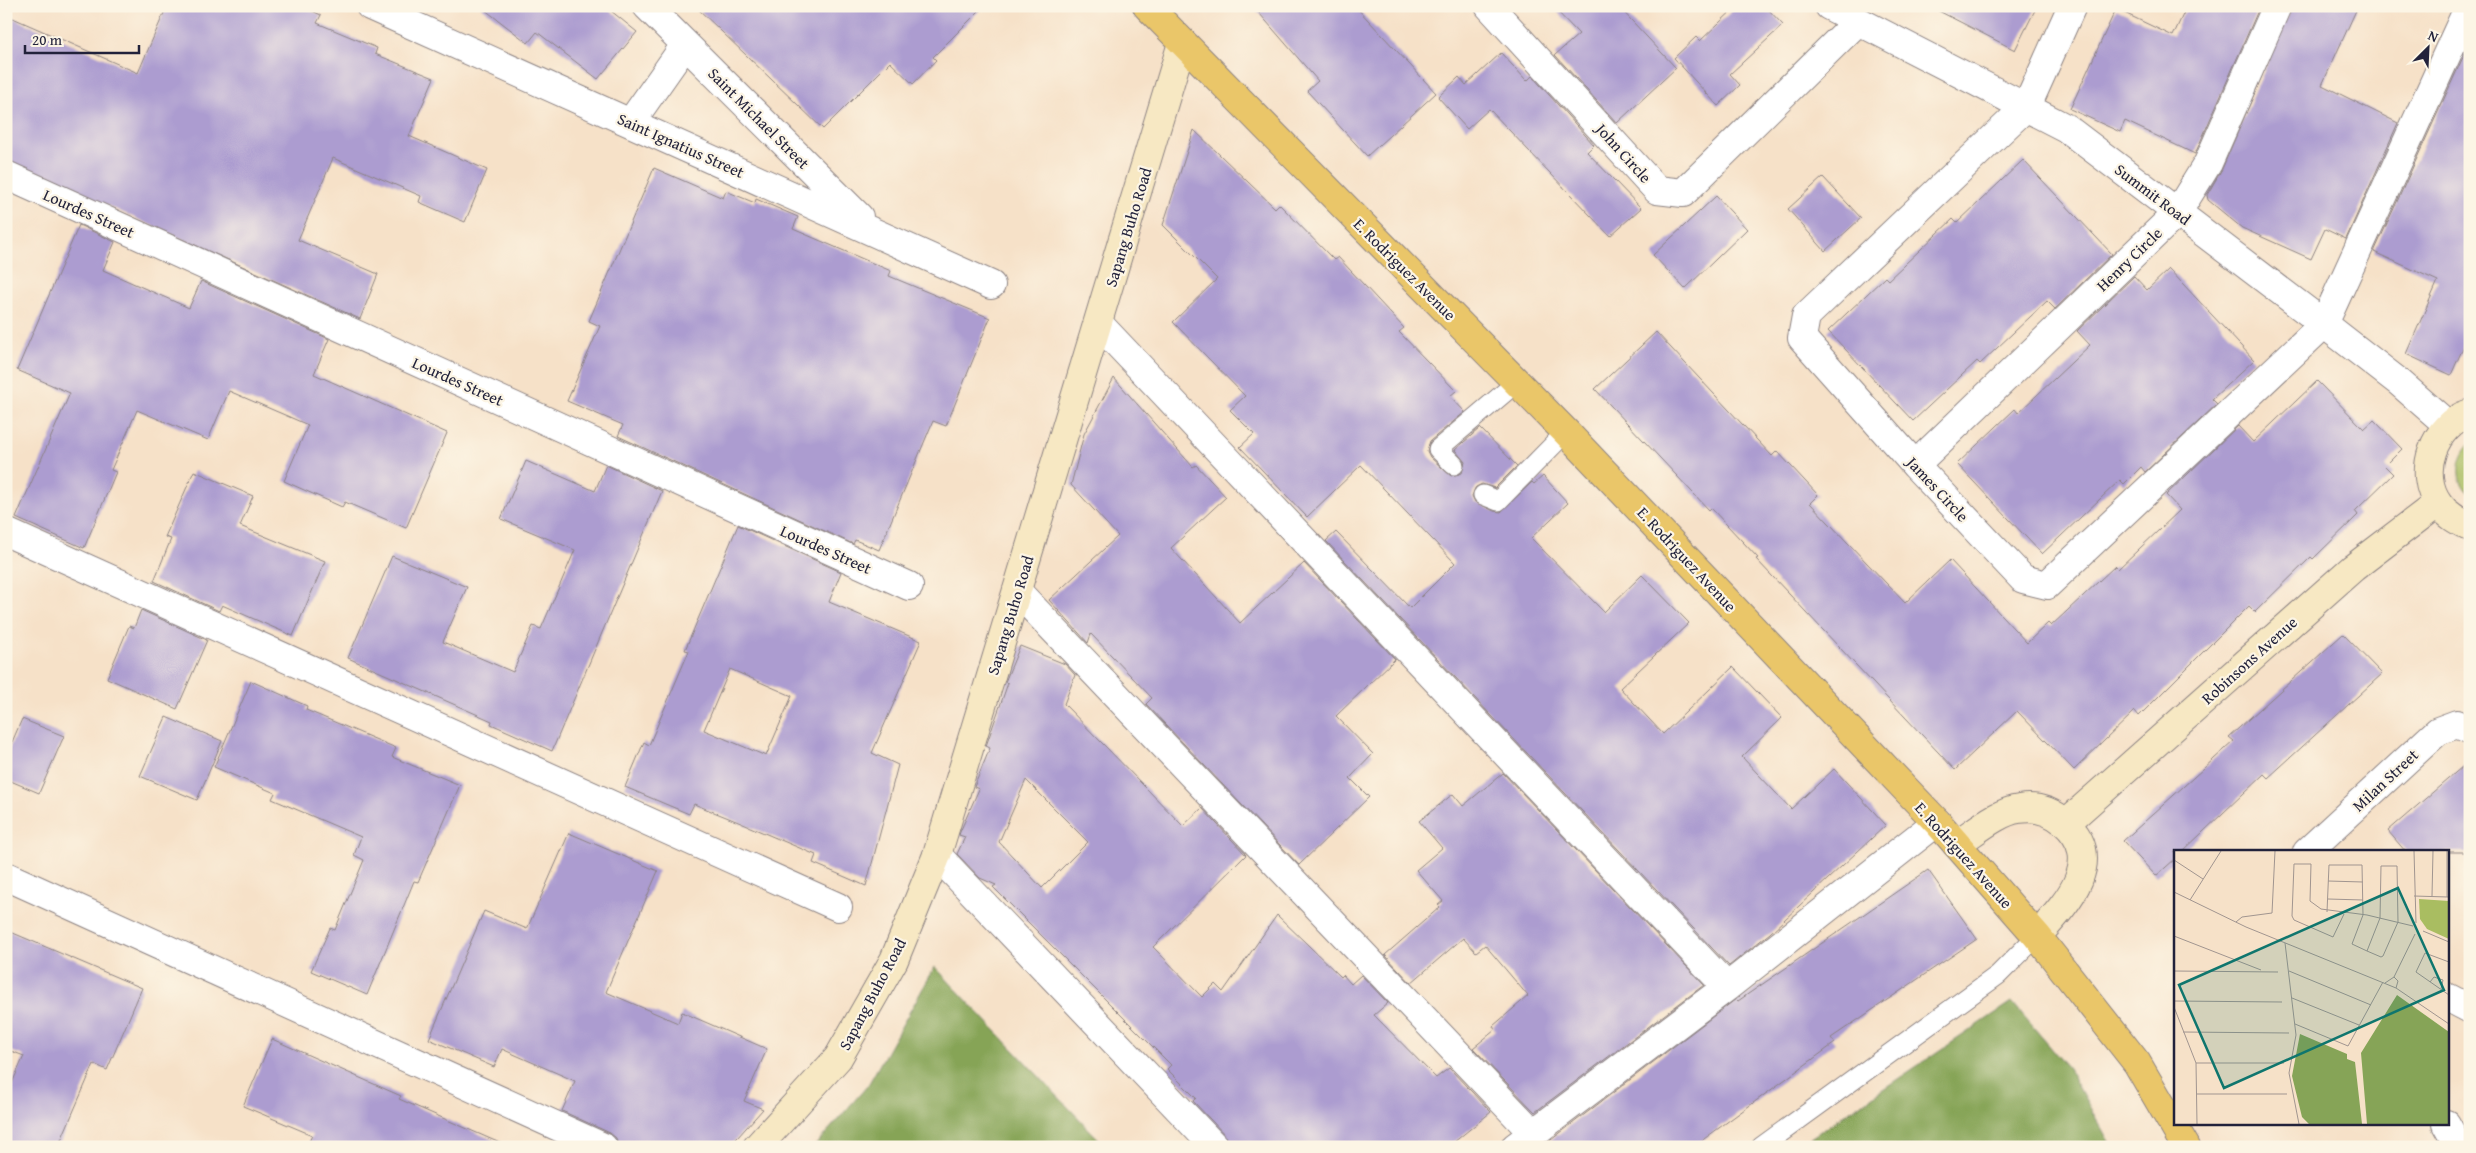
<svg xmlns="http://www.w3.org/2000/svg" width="2476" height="1153" font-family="'Gentium Book Plus',serif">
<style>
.green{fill:#a9bd61;stroke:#66704e}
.forest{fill:#86a457;stroke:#546349}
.building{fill:#ac9cd0;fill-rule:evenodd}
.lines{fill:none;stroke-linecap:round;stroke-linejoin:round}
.lane-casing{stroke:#8c8282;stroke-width:21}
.street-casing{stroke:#8c8282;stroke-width:30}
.secondary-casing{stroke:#8c8282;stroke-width:30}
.primary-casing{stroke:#8c8282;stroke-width:30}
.lane{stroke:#fff;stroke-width:19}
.street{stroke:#fff;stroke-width:28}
.secondary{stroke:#f7e8c3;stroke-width:28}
.primary{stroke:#eac669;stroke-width:28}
.labels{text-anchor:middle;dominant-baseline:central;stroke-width:4.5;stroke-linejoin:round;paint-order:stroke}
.street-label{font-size:16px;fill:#22223b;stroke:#fcf5e5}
.inset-road{fill:none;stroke:#a19590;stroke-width:1}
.view{fill:#0f766e;fill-opacity:0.15;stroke:#0f766e;stroke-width:2.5}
.inset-edge{fill:none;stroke:#22223b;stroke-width:2.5}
</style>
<rect width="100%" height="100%" fill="#fcf5e5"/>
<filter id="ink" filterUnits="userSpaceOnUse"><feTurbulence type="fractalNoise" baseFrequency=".02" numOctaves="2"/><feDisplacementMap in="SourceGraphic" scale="10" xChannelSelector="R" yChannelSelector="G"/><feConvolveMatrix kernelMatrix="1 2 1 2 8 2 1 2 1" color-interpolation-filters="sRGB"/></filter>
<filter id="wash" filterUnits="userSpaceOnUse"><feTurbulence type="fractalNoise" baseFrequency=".0096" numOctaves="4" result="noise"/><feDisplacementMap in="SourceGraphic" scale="20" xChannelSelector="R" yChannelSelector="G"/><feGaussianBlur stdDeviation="1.12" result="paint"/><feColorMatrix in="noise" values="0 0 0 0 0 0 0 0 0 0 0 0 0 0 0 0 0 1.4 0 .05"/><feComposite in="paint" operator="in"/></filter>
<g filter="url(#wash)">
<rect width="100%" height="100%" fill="#f6e1c8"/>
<path class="green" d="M2470,443v51c-16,-14 -14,-37 0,-51z"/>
<path class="forest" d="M935,967l171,180h-292l54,-62z
M2012,1002l56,66 44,79h-315z"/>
<g id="blocks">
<path class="building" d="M167,6h134l20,9 -4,8 60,25 -2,6 59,24 -25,58 78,34 -22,52 -46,-20 2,-6 -88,-38 -35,82 80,34 -18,45 -354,-159v-145l132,58z
M480,6h125l32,26 -39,47 -61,-47 -9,11z
M695,6h289l-51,51 3,3 -23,24 -23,-22 -67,67z
M1253,6h102l81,87 -69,63 -60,-65 11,-10z
M1552,6h66l58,62 -59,55 -62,-68 24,-21z
M1737,6h28l18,19 -53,49 10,11 -22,21 -44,-48 22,-21 4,4z
M1929,6h108l-22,44z
M2187,6h73l-65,148 -70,-33 -5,11 -50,-23 46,-100 57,27z
M2292,6h66l-36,79 76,38 -52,116 -21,-10 -14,30 -69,-31 -34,-28 -1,-5 15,-26z
M2470,42v290l-19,43 -45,-21 32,-73 -64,-29z
M1501,53l26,28 5,-5 62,69 -7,7 54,56 -31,28 -121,-127 -22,20 -29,-32 21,-20 7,8z
M1194,130l81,78 4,-4 55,56 4,-3 66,71 -5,4 57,59 -6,5 15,16 -35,29 -3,10 3,6 21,19 11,-3 3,-11 -10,-12 25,-22 37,38 -22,22 -13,-4 -6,3 -4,9 3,6 19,9 7,1 31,-30 2,2 9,-8 25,27 -37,35 73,74 38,-37 47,48 -69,65 43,46 70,-67 49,51 -40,39 49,52 43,-40 52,56 -116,108 -41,33 -403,-425 10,-9 74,76 45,-45 -94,-98 -54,52 -67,-70 14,-13 -24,-24 15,-14 -72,-74 44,-43 -54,-54z
M2023,160l89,94 -57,55 -8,-8 -67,63 -3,-3 -64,60 -85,-90 57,-54 3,3 65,-61 4,4z
M654,168l69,30 3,-7 29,12 1,-4 42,18 -5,12 98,42 -2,5 101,42 -44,108 -13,-5 -54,129 -24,-10 -2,4 -235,-108 5,-11 -56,-24 33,-75 -11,-5z
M1823,177l38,41 -36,33 -37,-42z
M1716,196l31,33 -62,60 -32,-34z
M79,225l36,17 -12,28 86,38 12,-27 128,58 -15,35 133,59 -41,95 -61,-26 -3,5 -58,-26 24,-56 -79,-34 -21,49 -71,-30 -26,60 5,2 -32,76 -68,-30 54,-125 -53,-23z
M2169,269l85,91 -42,39 5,5 -72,68 -4,-5 -17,17 -4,-4 -78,74 -85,-90 58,-55 3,4 72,-68 -13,-14 57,-55 13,14z
M1656,332l116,124 5,-5 41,44 -8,8 95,100 45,-43 77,83 21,-20 3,3 64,-60 3,3 62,-59 -14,-15 72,-69 15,16 64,-61 47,48 10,-9 28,29 -17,17 8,8 -38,37 3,4 -45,44 -2,-2 -56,55 -6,-6 -110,110 -4,-5 -61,59 -57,-59 -62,59 -199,-211 2,-1 -47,-50 -2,2 -114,-121z
M1114,378l79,89 3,-2 30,32 -55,51 69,75 64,-60 91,96 -59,57 37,38 -23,24 19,19 -70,68 -153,-161 6,-6 -61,-64 -3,9 -39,-43 69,-64 -47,-51 13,-51z
M526,461l69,30 11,-26 56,26 -110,260 -61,-27 1,-3 -144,-63 44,-102 75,31 -24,55 70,30 20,-46 8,3 34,-79 -74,-31z
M194,471l59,25 -13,30 85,35 -32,75 -71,-31 -3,6 -65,-30 17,-42 -6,-2z
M738,525l103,47 -12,30 92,39 -49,112 26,12 -32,121 -53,-23 3,-8 -80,-34 -42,-17 -5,10 -64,-27 19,-45 5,3 40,-94 -4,-1zM730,669l62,27 -26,60 -62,-26z
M141,610l66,30 -30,69 -70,-31 22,-52 5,2z
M2343,634l39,40 -114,104 -4,-4 -82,78h-7v7l-19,17 -33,-35 111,-100 -5,-4z
M1020,646l45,18 10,11 -11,29 119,122 19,-18 44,47 -93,92 49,50 13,-13 8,8 54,-77 64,62 2,-2 8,9 10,-9 27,28 -14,12 62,63 13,-10 42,44 -43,35h-218l-4,-11 -33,-35 3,-3 -29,-29 4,-4 -178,-178 3,-2 -16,-7 -23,-24 8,-17 -6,-2 1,-3 19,-43 -5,-2 16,-39 -4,-2 22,-63 -3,-1zM1026,780l62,62 -46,46 -43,-46z
M251,681l56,25 -1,4 90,38 -4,9 68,28 -42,97 -4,-1 -47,114 -56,-24 19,-43 5,2 29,-70 -10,-5 7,-18 -89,-38 3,-6 -61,-26z
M166,717l56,24 -25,59 -57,-24z
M22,719l42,17 -25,57 -33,-14v-23z
M2470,760v92h-64l-18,-21z
M1503,773l201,212 -169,127 -62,-64 22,-18 -2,-4 35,-30 -43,-51 -9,7 -13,-14 -52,45 -26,-28 55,-48 -2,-2 5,-4 -27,-31 26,-22 -23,-27 34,-27 10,12z
M569,833l89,38 -52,121 72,31 4,-11 85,37 -23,52 19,8 -34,38h-111l-2,-9 -6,-5 -48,-22 13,-30 -73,-32 -8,18 -65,-28 55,-128 43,18z
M1928,870l49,69 -146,99 4,5 -142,104 -150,-1 193,-147 2,2z
M6,930l136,58 -35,82 -13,-6 -36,83h-52v-50l18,-41 -18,-7z
M272,1039l129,57 -2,3 110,48h-202l5,-12 -69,-29z"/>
</g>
</g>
<g filter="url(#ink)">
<use href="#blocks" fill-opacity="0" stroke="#8c8282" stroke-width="1"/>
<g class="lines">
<g class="lane-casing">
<path id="lane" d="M1454,465l-16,-16 79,-67
M1483,495l15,6 68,-69
M1761,1147l237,-172 39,-39"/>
</g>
<g class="street-casing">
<path id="street" d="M370,6l621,279
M647,6l212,211
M1489,6l168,184 26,3 174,-171
M1829,6l237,122 258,196 76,59 48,42
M2072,6l-45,100 -221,210 -4,22 113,127 108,114 24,6 277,-261 145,-318
M631,122l54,-77
M6,175l903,411
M1099,324l628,663
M1915,465l262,-252 31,-50 69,-157
M6,532l832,375
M1017,591l516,542
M2307,852l131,-121 19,-7 13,6
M937,855l278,292
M6,876l597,271
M2447,997l23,12
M2446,1124l13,23
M1515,1147l212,-160 210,-165"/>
</g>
<g class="secondary-casing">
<path id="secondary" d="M2470,413c-36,11 -54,60 -31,91 8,11 19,17 31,23
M2066,823l287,-255 85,-65
M1956,844c18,-11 41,-32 63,-35 17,-3 32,2 45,13 44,39 1,83 -27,114
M757,1147l81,-89 56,-98 43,-105 245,-812"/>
</g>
<g class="primary-casing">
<path id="primary" d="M1147,6l419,426 371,390 100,114 100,127 49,84"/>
</g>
<use href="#lane" class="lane"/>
<use href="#street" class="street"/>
<use href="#secondary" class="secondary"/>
<use href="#primary" class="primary"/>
</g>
</g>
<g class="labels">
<g class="street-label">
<text transform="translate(759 118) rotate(45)">Saint Michael Street</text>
<text transform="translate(681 145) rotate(24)">Saint Ignatius Street</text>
<text transform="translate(1624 153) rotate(48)">John Circle</text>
<text transform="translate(2153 194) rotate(37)">Summit Road</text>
<text transform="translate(89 213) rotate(24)">Lourdes Street</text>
<text transform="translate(1128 227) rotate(-73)">Sapang Buho Road</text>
<text transform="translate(2129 259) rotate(-44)">Henry Circle</text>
<text transform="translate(1405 269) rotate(45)">E. Rodriguez Avenue</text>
<text transform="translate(458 381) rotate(24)">Lourdes Street</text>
<text transform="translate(1938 489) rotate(47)">James Circle</text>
<text transform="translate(826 549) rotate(24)">Lourdes Street</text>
<text transform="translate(1687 559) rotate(47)">E. Rodriguez Avenue</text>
<text transform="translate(1010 615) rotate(-73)">Sapang Buho Road</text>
<text transform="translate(2249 660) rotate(-42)">Robinsons Avenue</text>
<text transform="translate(2385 780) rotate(-43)">Milan Street</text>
<text transform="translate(1964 855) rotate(48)">E. Rodriguez Avenue</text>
<text transform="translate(872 994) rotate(-62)">Sapang Buho Road</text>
</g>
</g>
<g transform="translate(2174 850)">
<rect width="275" height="275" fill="#f6e1c8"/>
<path d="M245,49l30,2v38l-22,-10 -7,-10z" fill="#a9bd61"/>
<path d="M223,145l52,37v92h-82l-6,-71zM126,184l47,20v5l8,3 7,62h-53l-7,-7 -10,-41z" fill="#86a457"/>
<path class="inset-road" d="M240,1l2,72M0,10l29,19M154,31l35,1M0,42l72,35 150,61 53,36M240,46l34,1M258,46l1,-45M273,47v-46M154,49l35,1M16,50l31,-49M153,62l2,-47h33l1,50 -11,29 15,7 14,6 2,-1 15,-34 -1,-56h-16l-1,52 -13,33M170,64l-11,23 -39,-17 -2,-4 2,-52h17l-1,37 11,8 46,6 46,11M62,72l6,-5 30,-4 3,-62M249,81l26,11M0,86l87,34M111,93l11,92 -7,38 10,51M275,112l-24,-9 -9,19 33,23M0,121l104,1M115,121l82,34M220,127l21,-43M256,132l4,-5 9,3 -2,9M211,133l9,-6 4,4 -2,7M118,148l67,27M0,151l108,1M0,157l22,56 1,61M121,174l53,22 35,-64M9,182l106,1M22,213h88M22,244h91"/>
<path class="view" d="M224,38l46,102 -220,98 -45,-103z"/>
<rect width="275" height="275" class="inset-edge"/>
</g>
<rect width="2476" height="1153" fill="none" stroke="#fcf5e5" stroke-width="25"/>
<g transform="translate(2428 48) rotate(24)" stroke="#fcf5e5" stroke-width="4" paint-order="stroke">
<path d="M0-4L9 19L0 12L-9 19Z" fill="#22223b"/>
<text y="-8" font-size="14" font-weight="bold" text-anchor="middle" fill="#22223b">N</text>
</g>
<path d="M25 45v8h114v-8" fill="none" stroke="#22223b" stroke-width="2.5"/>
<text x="32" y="45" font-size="15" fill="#22223b" stroke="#fcf5e5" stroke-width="4" paint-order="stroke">20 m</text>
</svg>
